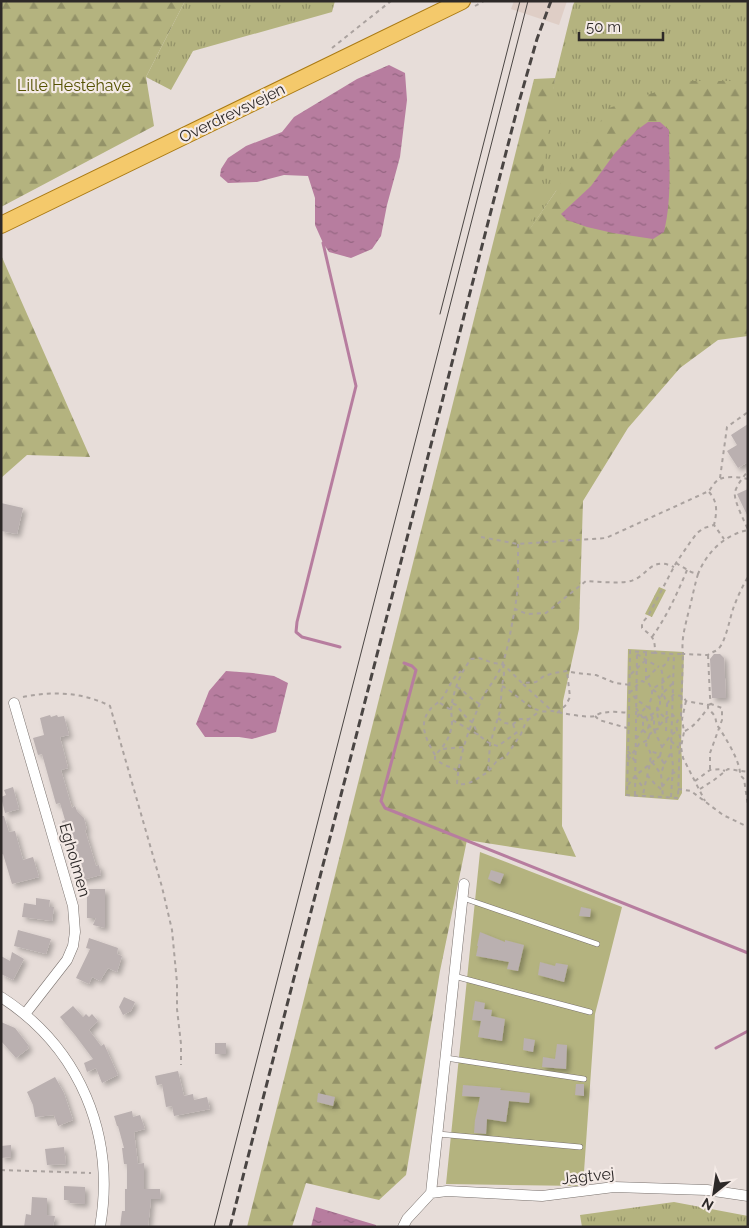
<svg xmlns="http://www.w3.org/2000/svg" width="749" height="1228" font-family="Raleway,sans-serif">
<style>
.built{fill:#dfcec6}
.grass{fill:url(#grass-tufts)}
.forest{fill:url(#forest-firs)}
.green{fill:#b4b37f}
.water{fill:url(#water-ripples)}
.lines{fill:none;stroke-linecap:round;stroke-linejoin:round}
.stream{stroke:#b77d9f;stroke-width:3}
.building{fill:#bab0b0;filter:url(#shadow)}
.service-casing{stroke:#79716d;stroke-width:6}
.minor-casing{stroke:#79716d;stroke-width:11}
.primary-casing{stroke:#aa7a13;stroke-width:18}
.path{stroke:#aaa29f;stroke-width:2;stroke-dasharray:4 4;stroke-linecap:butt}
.service{stroke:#fff;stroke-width:5}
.minor{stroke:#fff;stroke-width:10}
.primary{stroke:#f4c96b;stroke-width:16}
.tram{stroke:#4a4543;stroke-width:1}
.rail{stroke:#4a4543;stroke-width:3;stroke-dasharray:8 4;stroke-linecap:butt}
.labels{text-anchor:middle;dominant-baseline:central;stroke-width:4.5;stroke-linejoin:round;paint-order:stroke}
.park-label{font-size:16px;fill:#545100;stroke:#f4eae6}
.street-label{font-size:16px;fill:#2d2928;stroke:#f4eae6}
</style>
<defs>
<pattern id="grass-tufts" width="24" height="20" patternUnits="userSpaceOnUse" patternTransform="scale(1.25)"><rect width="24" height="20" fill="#b4b37f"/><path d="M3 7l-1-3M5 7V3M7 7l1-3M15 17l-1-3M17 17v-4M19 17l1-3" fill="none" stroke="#939268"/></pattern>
<pattern id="forest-firs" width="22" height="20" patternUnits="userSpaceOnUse" patternTransform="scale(1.25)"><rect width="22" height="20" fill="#b4b37f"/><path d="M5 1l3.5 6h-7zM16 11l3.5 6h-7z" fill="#939268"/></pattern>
<pattern id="water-ripples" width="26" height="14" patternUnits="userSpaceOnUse" patternTransform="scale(1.25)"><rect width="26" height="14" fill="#b77d9f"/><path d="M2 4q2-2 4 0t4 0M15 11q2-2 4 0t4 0" fill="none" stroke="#956682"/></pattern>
<filter id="shadow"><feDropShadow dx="3.5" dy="3.5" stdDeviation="2.5" flood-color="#0004"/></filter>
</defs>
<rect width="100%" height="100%" fill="#e7ddd9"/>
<path class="built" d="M514,1h53l-8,24 -48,-16z"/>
<path class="grass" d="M185,1h150l-3,11 -139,39 -22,39 -25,-13z
M575,1h173v93l-192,97 -28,41 27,-154 18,-73z
M659,587l7,3 -14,27 -7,-3z
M674,1202l74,14v11h-166l-2,-12z"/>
<path class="forest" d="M1,1h184l-39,76 8,49 -153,81z
M555,78l-12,98 -14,54 27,-39 53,-83 79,-27h60v255l-30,4 -38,28 -52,60 -45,73 -4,128 -16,72 -1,125 14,31 -109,-17 -27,131 -34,204 -27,25 -73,-17 -14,44h-45l287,-1148z
M1,255l89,202 -63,-2 -26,23z"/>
<path class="green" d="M628,649l56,3 -3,95 1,13v33l-4,7 -53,-4z
M480,852l142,55 -27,107 -12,172 -137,-2z"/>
<path class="water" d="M389,65l16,8 2,27 -7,57 -13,48 -6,31 -9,13 -21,9 -22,-6 -6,-9 -8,-18v-27l-7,-22 -24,-1 -27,7 -29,1 -8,-7 1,-7 7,-11 18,-12 36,-14 12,-15 63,-38z
M648,122h12l9,8c0,34 3,69 -5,102l-11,7 -40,-6 -26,-6 -20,-7 -6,-6 30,-28 24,-33 22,-23z
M226,671l27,2 21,3 14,7 -12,49 -24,7 -13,-2h-34l-9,-13 13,-33z
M316,1207l60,18v2h-65z"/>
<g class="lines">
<path class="stream" d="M323,243l33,143 -59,236 -1,10 6,5 38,10
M404,663l8,3 4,4 -35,131 4,7 363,145
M716,1048l32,-17"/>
</g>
<path class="building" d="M748,424v38l-10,6 -11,-17 10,-6 -6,-10z
M748,489v28l-11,-23z
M1,503l22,5 -6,26 -16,-3z
M714,654h6l4,4 2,40h-14l-2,-39z
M50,715l1,2 6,-2 1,2 6,-1 5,19 -9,2 8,31 -7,2 11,38 3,-2 2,5 7,7 3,12h-2l11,36 3,-1 2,10 -23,6 -13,-47 -3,-13 3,-1 -5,-17 -4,1 -14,-50 -4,1 -5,-17 11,-3 -4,-17z
M13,787l6,22 -14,4 -4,-16 5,-2 -2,-5z
M1,816h3l5,16 6,-1 8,29 10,-3 6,20 -27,7 -9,-30 -2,1z
M491,870l13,4 -4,10 -12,-5z
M87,889h18v39l-12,-3 3,-7h-9z
M36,898l14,2 -1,7h5l-2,14 -30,-4 2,-14 12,2z
M581,907l10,2 -1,8 -11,-1z
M18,930l33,9 -5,15 -32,-8z
M480,932l25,10v-2l19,5 -6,26 -11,-2 2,-7 -33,-6 2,-10h-1z
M89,938l29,10 -1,6 5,2 -5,16 -9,-4 -8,13 -8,-4 -3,7 -13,-6 14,-29 -4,-1z
M12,952l12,7 -11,21 -12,-6v-18l9,5z
M540,962l15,4 1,-3 12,2 -4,17 -26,-7z
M124,997l11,5 -4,9 -8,4 -4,-8z
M475,1001l10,2 -1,6 8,1 -1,6 14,3 -3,22 -24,-4 3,-16 -9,-1z
M73,1006l10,11 3,-3 3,3 3,-3 6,7 -9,9 12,16 3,-2 14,31 -16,8 -6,-15 -9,4 -3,-9 9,-4 -18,-24 -15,-18z
M1,1022l14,6 14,18h-2l2,2 -13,10 -15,-17z
M524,1038l11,2 -2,12 -10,-2z
M215,1043h11v11h-11z
M557,1044l10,1 -1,24 -24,-2 1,-10 12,2z
M178,1071l6,25 9,-2 1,6 13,-3 3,12 -36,7 -2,-10 -6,1 -4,-23 -5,1 -2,-9z
M55,1077l9,16 9,27 -15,6 -4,-11 -19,2 -2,-12 -6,-13z
M576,1084h8v12l-9,-1z
M463,1085l38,3 -1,2 30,3 -1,10 -20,-2 -3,21 -19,-3 -1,15 -12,-1 1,-13 5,-23 -18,-1z
M318,1093l17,4 -2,9 -16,-4z
M132,1111l1,6 7,-2 5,14 -11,3 4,32 6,-1v26h16l1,10h-10l-3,28h-28l2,-16h3v-22h2v-25h-3l-2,-16h2l-6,-22h-1l-3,-10z
M11,1145v12l-10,1v-12z
M64,1147l2,17 -19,1 -2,-16z
M64,1186l21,1v17l-15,-1v-3h-6z
M32,1197l15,1v17l8,1 -2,11h-29l2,-13 5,1z"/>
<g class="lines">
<g class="service-casing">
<path id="service" d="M463,898l134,46
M454,976l136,36
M446,1058l138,21
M438,1134l142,13"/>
</g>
<g class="minor-casing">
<path id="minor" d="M14,703l59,203 2,26 -2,14 -6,14 -42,54
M1,997c79,51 115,138 99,230
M431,1193l16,-2 95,5 72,-9 93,3 41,6
M403,1227l4,-8 24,-26 33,-309"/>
</g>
<g class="primary-casing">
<path id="primary" d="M1,225l461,-224"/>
</g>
<path class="path" d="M475,6l9,-5
M332,48l59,-47
M720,478l7,-51 21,-15
M709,492c9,10 8,20 5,33
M481,537l37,7 88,-6 103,-47c3,-4 6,-10 11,-12 6,-3 21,-2 28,0
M518,544v42l-3,23 12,5 19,-1 40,-32c13,1 27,2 40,1 23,-3 22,-27 48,-15
M676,563l15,9 7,2c9,-22 26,-39 50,-44 -3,-8 -15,-30 -13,-38 2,-7 8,-15 13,-21
M698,574c-4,13 -6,26 -10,40 -3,13 -7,26 -5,40l25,1c3,-3 7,-3 10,-6 7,-5 12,-31 15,-40 4,-11 9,-22 15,-32
M652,637c15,-21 25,-43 35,-67
M646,652v27l6,10v8l-3,7 2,11 3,4v11
M655,653l-25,-2 -1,62 -2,82 51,3 2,-62c-5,-7 -5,-14 1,-20l2,-62h-9
M637,654l9,6 13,7
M708,655l2,42 1,7 11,4v12l-12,33v17
M503,664l1,10 -2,12 -2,25 -10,33 -2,28c-11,6 -18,14 -31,12 2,-30 13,-58 25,-85 6,-12 17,-24 21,-37 6,-17 8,-35 12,-53
M631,674l15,-14
M647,678l11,-11
M523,684l29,27
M502,686c13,6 23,21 39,25 3,1 8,0 11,0 12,2 31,7 43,5 2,-1 5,-3 7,-3 9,-2 19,-1 27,0
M457,687c9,5 14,13 23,17
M23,697c29,-6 60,-5 87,9l52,181 10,43 5,53v26l4,35v21
M660,699l-4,-7 -4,-3 10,-6 11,-10
M686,701l-4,18 2,13 -3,15 2,11 22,43
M440,703l11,7 1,10c8,4 17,9 25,14 10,7 9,9 21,12l18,-13 6,-1
M452,703c3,-16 9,-31 19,-44l8,-1 14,5 10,1 19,19 14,-1 8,-6 10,-3 13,-2 9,2 20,2 19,8 15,2
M667,704l6,-9 10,1 3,5 22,4 3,-1
M708,705v3c2,3 6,6 7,9 1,3 1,5 2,8 7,10 24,37 23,50l4,4 4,27
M657,707l4,7 5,5
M636,708l7,10v12l6,6 -3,9c1,2 3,4 4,7 3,7 -6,33 -7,44
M649,708l-12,-8 -7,-8c5,-3 7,-8 12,-11l7,3
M451,710l1,-7 4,2 10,12 7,6 5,12
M557,713l9,-8 4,-8 -3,-26
M595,716l4,4 28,8
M637,717l10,-11
M653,717l-4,8 2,3 3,2 8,17 -2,9 4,8 -3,10 2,23
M498,718l7,5 8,1 7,-5h9l11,-8
M643,718l14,-6v-5l3,-2v-6l3,-6 -1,-10 1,-6 -2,-9 7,-6 1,-8
M452,721c0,13 -7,25 -17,34v4l9,6 9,3 5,3
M513,724l3,9
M660,725l3,-4 9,-7 5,6
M666,731l1,-27 -4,-11 10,-10
M685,731c10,-5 16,-14 23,-23
M649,735l5,-5 6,-2 -3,-16
M636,739l7,-9 5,-2 1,-3 -3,-8
M671,741l8,7
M662,747l9,-12 6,-4
M443,749l20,-2
M628,751l7,10
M435,755c-8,-14 -17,-30 -6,-44 4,-6 10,-8 14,-14 6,-9 9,-19 18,-26
M628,760l11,-16 9,-4
M652,762l9,12
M664,764l7,-11
M489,771l7,-9 11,-7 14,-21 5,-12 3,-3
M647,775l8,9 7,6
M635,776l9,13
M695,781l15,-11 11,-1 4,2
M628,785l7,-9 25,-20 -4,-3 -6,-2
M662,787l10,-13 7,-4
M678,789l13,2 32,24 25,12
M700,789l14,-9 14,-11 20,3
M635,795l2,-142
M671,797l2,-31 -2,-17 3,-95 -19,-1c0,-15 -2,-16 -13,-25v-5l6,-7 28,-53 15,-22 6,-8 7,-5 10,-3 10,14
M1,1170l90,3"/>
<use href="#service" class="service"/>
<use href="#minor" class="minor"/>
<use href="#primary" class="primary"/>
<path class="tram" d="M440,314l80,-313
M214,1227l314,-1226"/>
<path class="rail" d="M230,1227l289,-1125 18,-63 14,-38"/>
</g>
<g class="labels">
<g class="park-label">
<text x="74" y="85">Lille Hestehave</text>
</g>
<g class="street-label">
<text transform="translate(232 113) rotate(-26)">Overdrevsvejen</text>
<text transform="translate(75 860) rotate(74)">Egholmen</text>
<text transform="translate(588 1176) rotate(-6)">Jagtvej</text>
</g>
</g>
<rect width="749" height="1228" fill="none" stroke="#2d2928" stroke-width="5"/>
<g transform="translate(714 1193) rotate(210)" stroke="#f4eae6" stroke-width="4" paint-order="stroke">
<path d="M0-4L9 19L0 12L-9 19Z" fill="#2d2928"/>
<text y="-8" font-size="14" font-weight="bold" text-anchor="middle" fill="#2d2928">N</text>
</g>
<path d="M579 32v8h84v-8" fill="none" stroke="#2d2928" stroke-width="2.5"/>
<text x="586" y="32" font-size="15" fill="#2d2928" stroke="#f4eae6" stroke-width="4" paint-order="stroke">50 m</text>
</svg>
